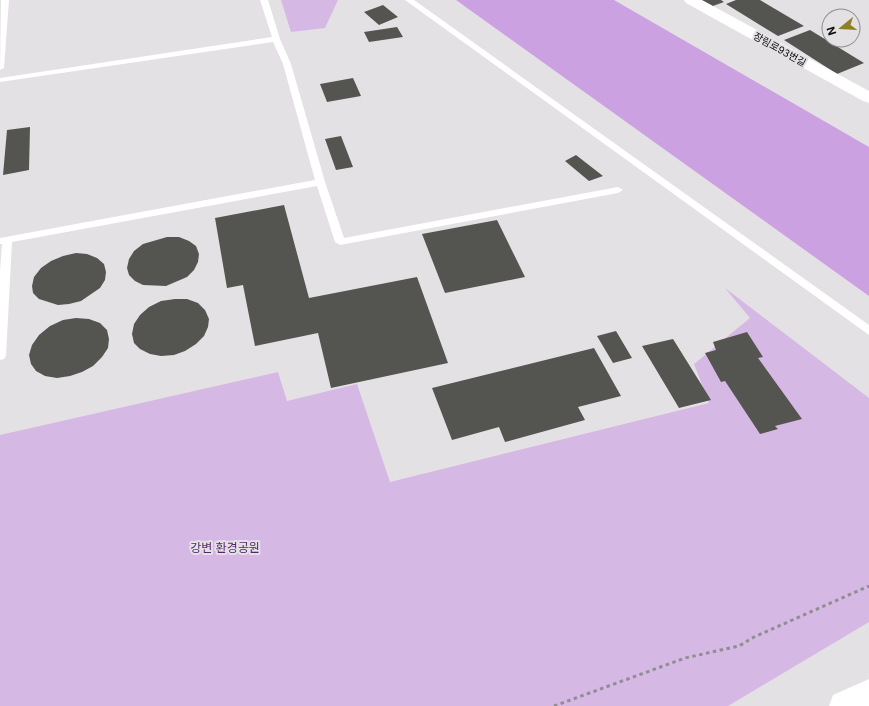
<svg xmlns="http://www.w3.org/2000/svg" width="869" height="706" font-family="Inter,'Noto Sans KR',sans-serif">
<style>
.green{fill:#d6b8e5}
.water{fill:#cca1e1}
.building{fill:#545451}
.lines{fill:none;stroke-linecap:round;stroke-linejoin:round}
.path{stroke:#8f8e90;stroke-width:3;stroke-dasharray:3.5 3.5;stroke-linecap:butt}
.service{fill:#fff;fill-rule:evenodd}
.minor{fill:#fff;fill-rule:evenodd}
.secondary{fill:#fff;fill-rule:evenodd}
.labels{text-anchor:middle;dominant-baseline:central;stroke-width:4;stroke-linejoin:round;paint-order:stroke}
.far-street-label{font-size:10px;fill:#0c0c0d;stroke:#e4e1e5}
.park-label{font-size:12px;fill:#59246f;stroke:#e4e1e5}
</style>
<rect width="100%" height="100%" fill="#e4e1e5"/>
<path class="green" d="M281,0h57l-13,28 -34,4z
M725,288l144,110v224l-141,84h-728v-271l278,-63 9,29 70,-17 33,98 319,-79 -15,-39 56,-46z"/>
<path class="water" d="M456,0h158l255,147v149z"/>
<path class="building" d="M699,0h22l3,2 -14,5z
M736,0h24l44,26 -26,10 -52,-32z
M383,5l15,12 -19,8 -15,-13z
M397,27l6,10 -34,5 -5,-10z
M810,30l54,33 -27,11 -53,-34z
M353,78l8,18 -34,6 -7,-18z
M30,127l-1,43 -26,5 4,-45z
M341,136l12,31 -17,3 -11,-31z
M576,155l27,21 -14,5 -24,-20z
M284,205l25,93 108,-21 31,86 -117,25 -13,-55 -63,13 -12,-61 -16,3 -12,-70z
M497,220l28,57 -80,16 -23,-59z
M167,237h12l10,4 7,5 3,8 -1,8 -4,8 -7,7 -21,9 -23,-1 -8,-4 -6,-6 -2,-7 2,-9 5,-8 9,-7z
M76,253l11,1 10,4 7,6 2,8 -1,8 -5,8 -19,13 -12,3 -11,1 -19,-6 -6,-6 -1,-7 2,-9 7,-9 10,-7 12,-5z
M175,299h12l11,4 7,7 4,9 -1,8 -4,9 -8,8 -11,7 -11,4 -13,1 -11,-2 -10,-5 -6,-6 -2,-9 2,-10 6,-9 9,-8 12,-6z
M76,318l13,1 11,4 7,7 2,9 -1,9 -6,9 -9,9 -11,6 -12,4 -13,2 -12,-2 -9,-5 -5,-7 -2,-9 3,-10 7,-10 11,-9 13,-6z
M616,331l16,27 -19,5 -16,-27z
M747,332l16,25 -5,1 44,61 -27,7 3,3 -18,5 -35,-53 -4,1 -16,-29 11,-3 -3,-8z
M673,339l38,61 -32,8 -37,-62z
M594,348l27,48 -43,11 7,13 -80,22 -6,-15 -47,13 -20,-52z"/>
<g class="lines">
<path class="path" d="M554,706l131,-48 54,-12 15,-9 115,-51"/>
<path class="service" d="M1,0h8l-5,68 -4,2z
M260,0h8l12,39 11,25 34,118 19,56 274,-51 5,3 -5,3 -278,52 -5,-3 -18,-56 -305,56 -6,114 -2,3 -4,1v-88l2,-28h-2v-6l315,-58 -32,-116 -10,-22 -273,40v-4l272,-41z
M405,0h9l455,325v10z"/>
<path class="minor" d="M684,0h18l167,91v12l-6,-2 -177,-98z"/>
<path class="secondary" d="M869,679v27h-40l4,-11z"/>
</g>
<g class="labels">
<g class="far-street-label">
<text transform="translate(780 49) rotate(29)">장림로93번길</text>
</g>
<g class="park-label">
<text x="225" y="547">강변 환경공원</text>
</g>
</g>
<g transform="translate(841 28) rotate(252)"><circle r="19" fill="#e4e1e5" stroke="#8e8c8f"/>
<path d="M0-3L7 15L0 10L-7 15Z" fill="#8f8027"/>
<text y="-6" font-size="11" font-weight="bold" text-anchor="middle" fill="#0c0c0d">N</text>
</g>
</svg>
